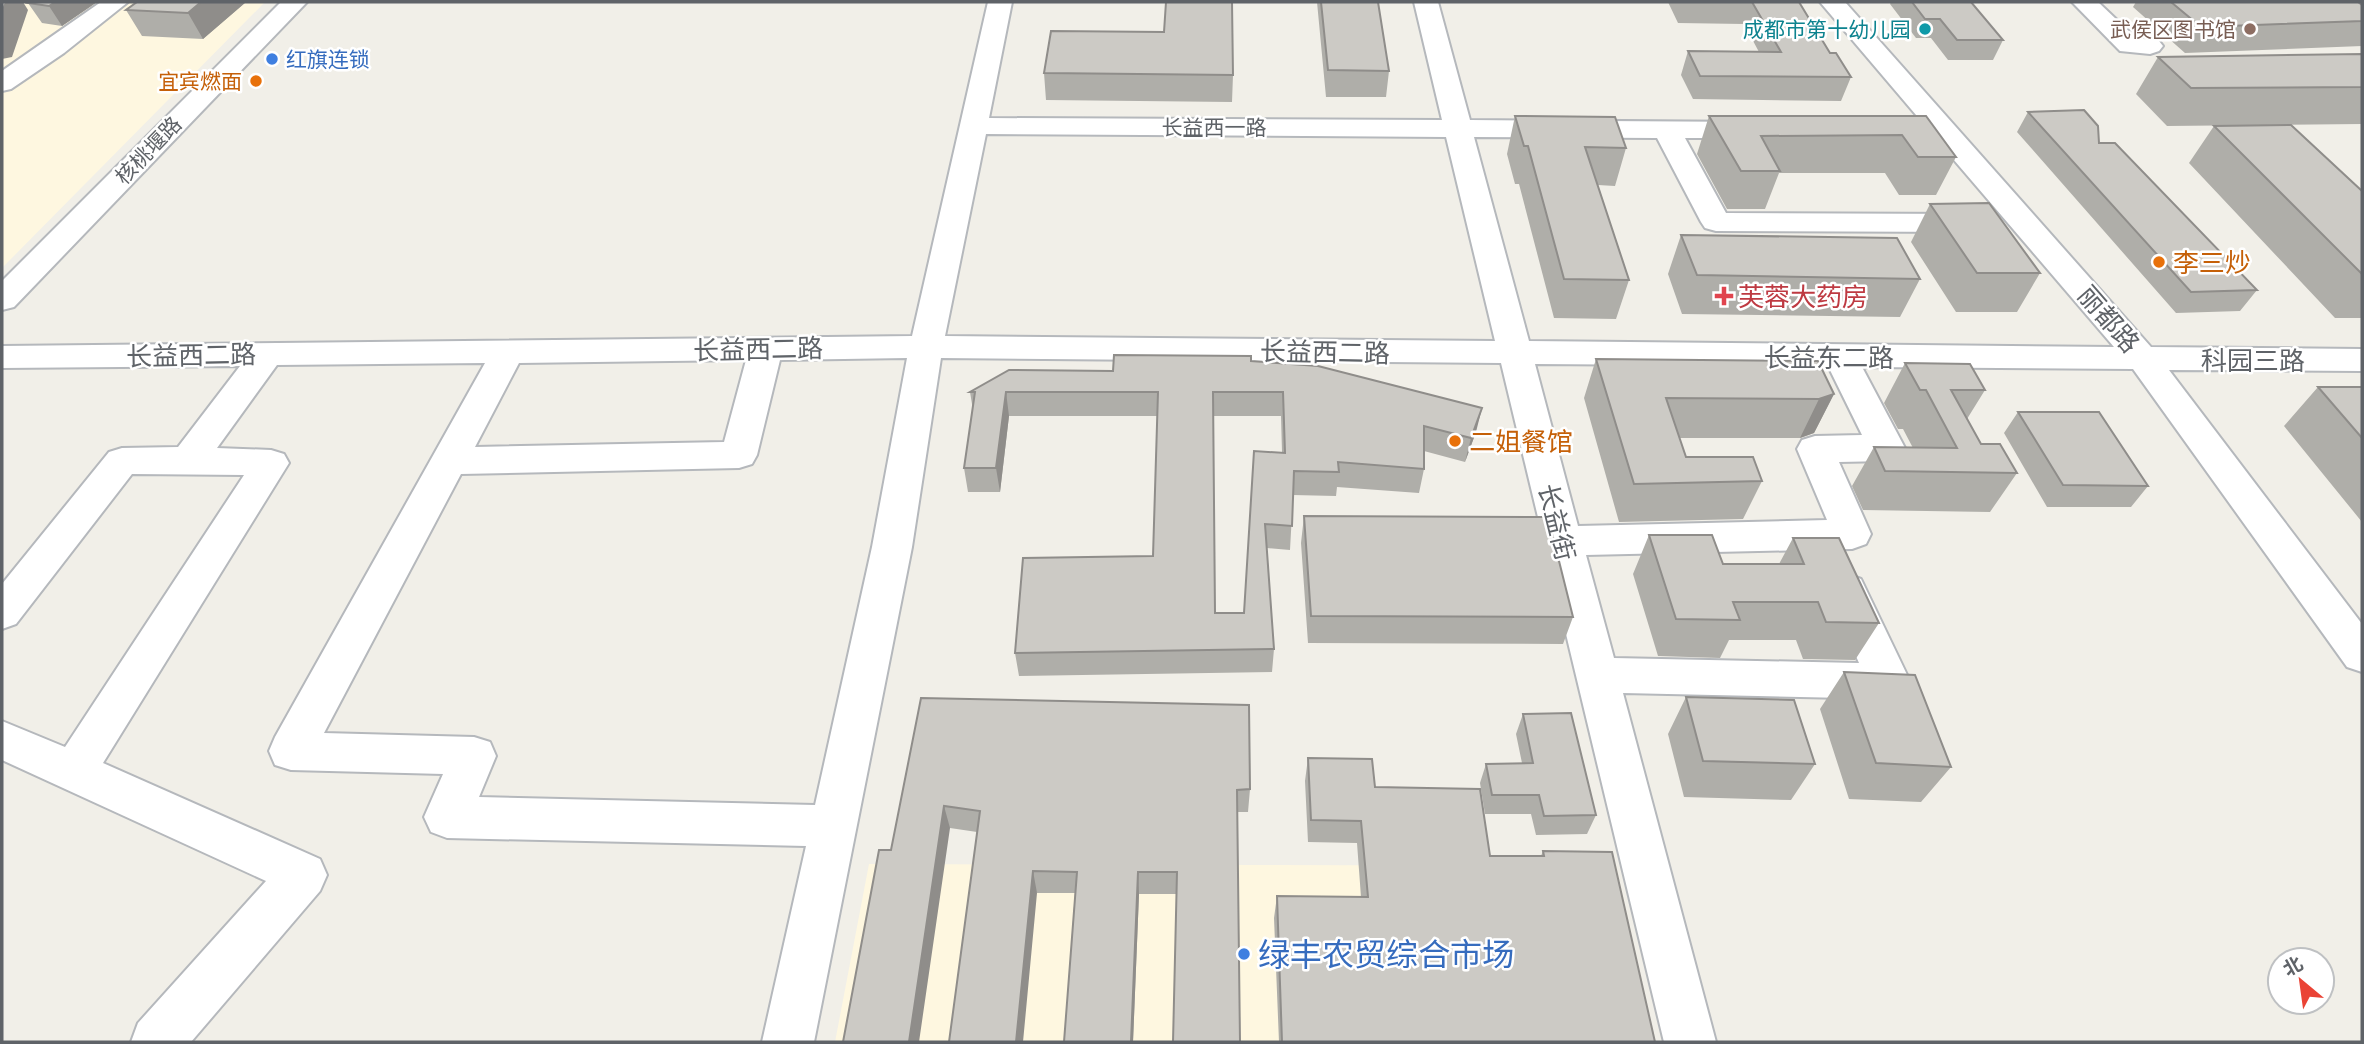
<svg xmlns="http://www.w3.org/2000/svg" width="2364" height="1044" font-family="'Titillium Web','Noto Sans SC',sans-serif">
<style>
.commercial{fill:#fef7e0}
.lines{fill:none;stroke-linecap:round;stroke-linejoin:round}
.minor-casing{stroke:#b5b8bc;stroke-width:4}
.minor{fill:#fff;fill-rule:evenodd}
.wall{fill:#afaea9;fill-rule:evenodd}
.shaded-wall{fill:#8f8d8a}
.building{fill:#cccac5;stroke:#8f8d8a;stroke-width:2;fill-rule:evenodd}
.culture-dot{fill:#0f9aa8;stroke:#fff;stroke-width:2.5}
.education-dot{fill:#8d6e63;stroke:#fff;stroke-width:2.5}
.shop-dot{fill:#3f7fe0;stroke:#fff;stroke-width:2.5}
.food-dot{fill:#e8710a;stroke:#fff;stroke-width:2.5}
.health-dot{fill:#e0444e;stroke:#fff;stroke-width:2.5}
.labels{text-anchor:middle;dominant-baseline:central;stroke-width:5;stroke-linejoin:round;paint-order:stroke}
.far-culture-label{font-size:21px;fill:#0d838f;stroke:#fff;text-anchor:end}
.far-education-label{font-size:21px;fill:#785e54;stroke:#fff;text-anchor:end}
.far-shop-label{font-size:21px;fill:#366cbe;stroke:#fff;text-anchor:start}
.far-food-label{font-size:21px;fill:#c56008;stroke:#fff;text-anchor:end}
.far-street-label{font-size:21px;fill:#5f6368;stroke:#fff}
.food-label{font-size:26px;fill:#c56008;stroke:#fff;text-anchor:start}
.health-label{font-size:26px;fill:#be3a42;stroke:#fff;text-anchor:start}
.street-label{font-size:26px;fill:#5f6368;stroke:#fff}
.near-shop-label{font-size:32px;fill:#366cbe;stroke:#fff;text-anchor:start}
</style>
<rect width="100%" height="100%" fill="#f1efe8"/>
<path class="commercial" d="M2,2h263l-263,266z
M869,864l747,2 39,176h-820z"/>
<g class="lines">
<g class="minor-casing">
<path id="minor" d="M101,2h27l-64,51 -53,36 -9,2v-20z
M281,2h26l-293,305 -12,3v-29z
M988,2h24l-23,116 453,2 -28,-118h24l32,118 288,2 10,2 4,6 -4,6 -10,2h-73l41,75 246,1 11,3 4,6 -4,6 -11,3 -256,-1 -11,-3 -4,-6 -44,-84 -183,-1 55,204 585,6 -178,-208 -62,-3 -4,-6 4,-6 48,-2 -102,-120h25l306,345 211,2v22l-193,-1 193,254v48l-15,-5 -214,-298 -271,-2 43,81 -5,9 -13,4 -48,1 32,72 -5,10 -14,5 -266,6 28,103 245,5 -32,-73 6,-11 14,-5 14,5 49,102 -6,12 -15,6 -266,-6 93,349h-52l-163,-679 -560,-5 -29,189 -98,495h-52l44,-196 -359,-8 -16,-6 -7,-15 19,-43 -152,-4 -16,-5 -6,-14 6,-14 210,-374 -208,2 -60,83 54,2 13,4 5,9 -186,300 217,96 7,16 -7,16 -129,151h-60l7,-19 128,-142 -264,-121v-39l63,26 179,-272 -112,-1 -116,150 -14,5v-45l107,-132 13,-4 56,-1 62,-81 -238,2v-22l910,-10zM986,134l460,3 49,204 -550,-5zM907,358l-35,189 -57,258 -336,-8 17,-41 -6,-14 -16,-5 -150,-4 137,-259 278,-6 13,-4 5,-9 23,-95zM746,360l-22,82 -249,5 44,-84zM1535,364l293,2 34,69 -47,1 -13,4 -5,9 30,71 -249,6z
M2072,2h26l38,36 23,3 4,5 -4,5 -9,3 -30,-3z
M2348,2h14v8l-11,-3z"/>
</g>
<use href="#minor" class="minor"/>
</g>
<path class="wall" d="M30,2h67l-35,24 -20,-3 -14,-20z
M246,2l-43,37 -61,-3 -16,-26z
M1317,2h61l11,69 -3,26h-60z
M1668,2h131l31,51 21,24 -10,24 -148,-2 -12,-24 7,-24 71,1 -15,-28 -66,-1z
M1891,2h21l91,38 -10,20h-45l-17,-22h-15l-26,-34z
M2136,2h222l4,3v41l-177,7 -52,-46z
M2362,54v70l-195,2 -31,-32 22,-37z
M1044,73l189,2 -1,27 -186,-2z
M2028,112l71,31 158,147 -17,21 -64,2 -159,-181z
M1515,116l111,32 -11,38 -17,-1 31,95 -13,39 -62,-1 -35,-134h-4l-8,-30z
M1709,116h217l30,41 -20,38h-37l-14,-22h-106l-14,36h-38l-30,-55z
M2214,126l148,65v127h-27l-146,-155z
M1930,204l110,69 -23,39h-61l-45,-70z
M1681,235l239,44 -20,38 -218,-3 -14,-40z
M1596,359l238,35 -20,39 -14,5h-121l7,19 76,24 -19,38 -124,3 -35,-124z
M1251,361l225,71 -11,30 -41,-11v18l-5,24 -82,-6 -1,9 -43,-1 -3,55 -23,-2 7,101 -2,23 -253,4 -4,-23 138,-97 4,-140h-148l-9,76h-32l-4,-24 9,-58 -3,-18 143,-21zM1213,416h68l1,36 -38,161h-29z
M1905,363l80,27 -18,29 14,25 36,29 -27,39 -127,-2 -11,-24 22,-39 39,1 -10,-19h-5l-14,-26z
M2318,387h44v135l-78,-96z
M2018,412l130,74 -17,21h-84l-43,-74z
M1304,516l269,101 -10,27 -255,-1 -7,-100z
M1649,535l74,29h56l14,-26 86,85 -24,37 -52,-1 -7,-19h-67l-9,18 -62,-2 -25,-82z
M1844,672l107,95 -30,35 -72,-3 -29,-90z
M1686,697l129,67 -24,36 -107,-3 -16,-63z
M921,698l329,91 -2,23h-11l-61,82h-37l-6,148h-69l11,-149h-38l-60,-61 -27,-4 -59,22z
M1523,714l73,101 -9,19 -51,1 -5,-21h-46l-5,-31 6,-19 36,-1 -6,-29z
M1308,758l67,29 115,69h51l2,-5 112,191h-376l-5,-124 3,-22 84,1 -4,-54 -49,-1 -3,-61z"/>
<path class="shaded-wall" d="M6,2h17l5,8 -16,47 -10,2v-47z
M55,2h42l-35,24 -13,-20z
M201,2h45l-43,37 -15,-26z
M1006,392l3,24 -9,76 -4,-24z
M1834,394l-20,39 -14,5 19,-39z
M1482,408l-6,24 -11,30 6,-24z
M944,806l6,22 -31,214h-10z
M1033,871l4,22 -14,149h-7z
M1138,872l1,22 -6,148h-2z"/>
<path class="building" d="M2,2h4l-4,10z
M30,2h25l-6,4 -21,-3z
M137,2h64l-13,11 -62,-3z
M1166,2h66l1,73 -189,-2 7,-42 113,1z
M1321,2h57l11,69 -61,-1z
M1752,2h47l31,51h6l15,24 -151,-1 -12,-25 93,1z
M1912,2h59l32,38h-46l-17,-21h-15z
M2171,2h187l4,3v16l-161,6z
M2362,54v33l-171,1 -33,-31z
M2084,110l14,16 1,17h16l142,147 -66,2 -163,-180z
M1515,116l100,1 11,31 -41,-1 44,133 -65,-1 -36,-133h-4z
M1709,116h217l30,41h-38l-16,-22 -141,1 19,35h-39z
M2291,125l71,66v83l-148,-148z
M1989,203l51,70h-63l-47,-69z
M1681,235l216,3 23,41 -223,-4z
M1114,355l137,1v5l67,5 164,42 -11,30 -47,-12v43l-86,-7 1,10 -45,-1 -2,55 -27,-2 9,125 -259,4 8,-95 130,-2 5,-164h-152l-10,76h-32l11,-76h-5l39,-22 104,1zM1213,392h70l2,61 -31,-2 -10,162h-29z
M1596,359l222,2 16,33 -15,5 -153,-1 20,59h67l9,24 -128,3z
M1905,363l65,1 15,26h-34l30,54h19l17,29 -132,-2 -11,-24 83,1 -31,-58h-6z
M2318,387h44v51z
M2018,412h81l49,74 -85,-1z
M1304,516l244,1 25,100 -262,-1z
M1649,535h63l11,29h81l-11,-26h46l40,85 -53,-1 -8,-20h-85l7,18 -64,-1z
M1844,672l71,3 36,92 -75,-4z
M1686,697l108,3 21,64 -112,-3z
M921,698l328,7 1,84 -13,1 3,252h-67l4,-170h-39l-7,170h-67l13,-170 -44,-1 -17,171h-67l31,-231 -36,-5 -35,236h-66l36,-192h12z
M1571,713l25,102 -52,1 -5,-21h-47l-6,-31 47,-1 -10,-49z
M1308,758l64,1 3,28 105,2 10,67h54l-1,-5 69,1 43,190h-373l-5,-146 91,1 -7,-76 -50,-1z"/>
<circle class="culture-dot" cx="1925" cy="29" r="7"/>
<circle class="education-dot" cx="2250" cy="29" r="7"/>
<g class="shop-dot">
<circle cx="272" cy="59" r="7"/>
<circle cx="1244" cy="954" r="7"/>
</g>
<g class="food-dot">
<circle cx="256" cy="81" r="7"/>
<circle cx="2159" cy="262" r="7"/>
<circle cx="1455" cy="441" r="7"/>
</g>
<path class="health-dot" d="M1720.5 285.5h7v7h7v7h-7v7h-7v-7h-7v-7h7z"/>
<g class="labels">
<g class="far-culture-label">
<text x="1911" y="29">成都市第十幼儿园</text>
</g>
<g class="far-education-label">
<text x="2236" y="29">武侯区图书馆</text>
</g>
<g class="far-shop-label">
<text x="286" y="59">红旗连锁</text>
</g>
<g class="far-food-label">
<text x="242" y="81">宜宾燃面</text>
</g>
<g class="far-street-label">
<text x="1214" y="127">长益西一路</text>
<text transform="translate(148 150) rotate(-46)">核桃堰路</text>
</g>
<g class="food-label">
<text x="2173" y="262">李三炒</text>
<text x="1469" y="441">二姐餐馆</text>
</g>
<g class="health-label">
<text x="1738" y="296">芙蓉大药房</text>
</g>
<g class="street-label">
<text transform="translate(2109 319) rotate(49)">丽都路</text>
<text transform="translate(758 349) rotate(-1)">长益西二路</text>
<text transform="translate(1325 352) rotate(1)">长益西二路</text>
<text transform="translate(191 355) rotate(-1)">长益西二路</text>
<text x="1829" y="357">长益东二路</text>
<text x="2253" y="360">科园三路</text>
<text transform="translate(1557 522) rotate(76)">长益街</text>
</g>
<g class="near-shop-label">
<text x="1258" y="954">绿丰农贸综合市场</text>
</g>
</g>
<rect width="2364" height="1044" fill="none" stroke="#5f6368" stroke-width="7"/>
<g transform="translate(2301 981) rotate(331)"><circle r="33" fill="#ffffff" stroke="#bfc1c3" stroke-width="2"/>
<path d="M0-5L12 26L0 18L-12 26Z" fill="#ea4335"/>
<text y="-10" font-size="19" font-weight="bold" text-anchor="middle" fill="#5f6368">北</text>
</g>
</svg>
